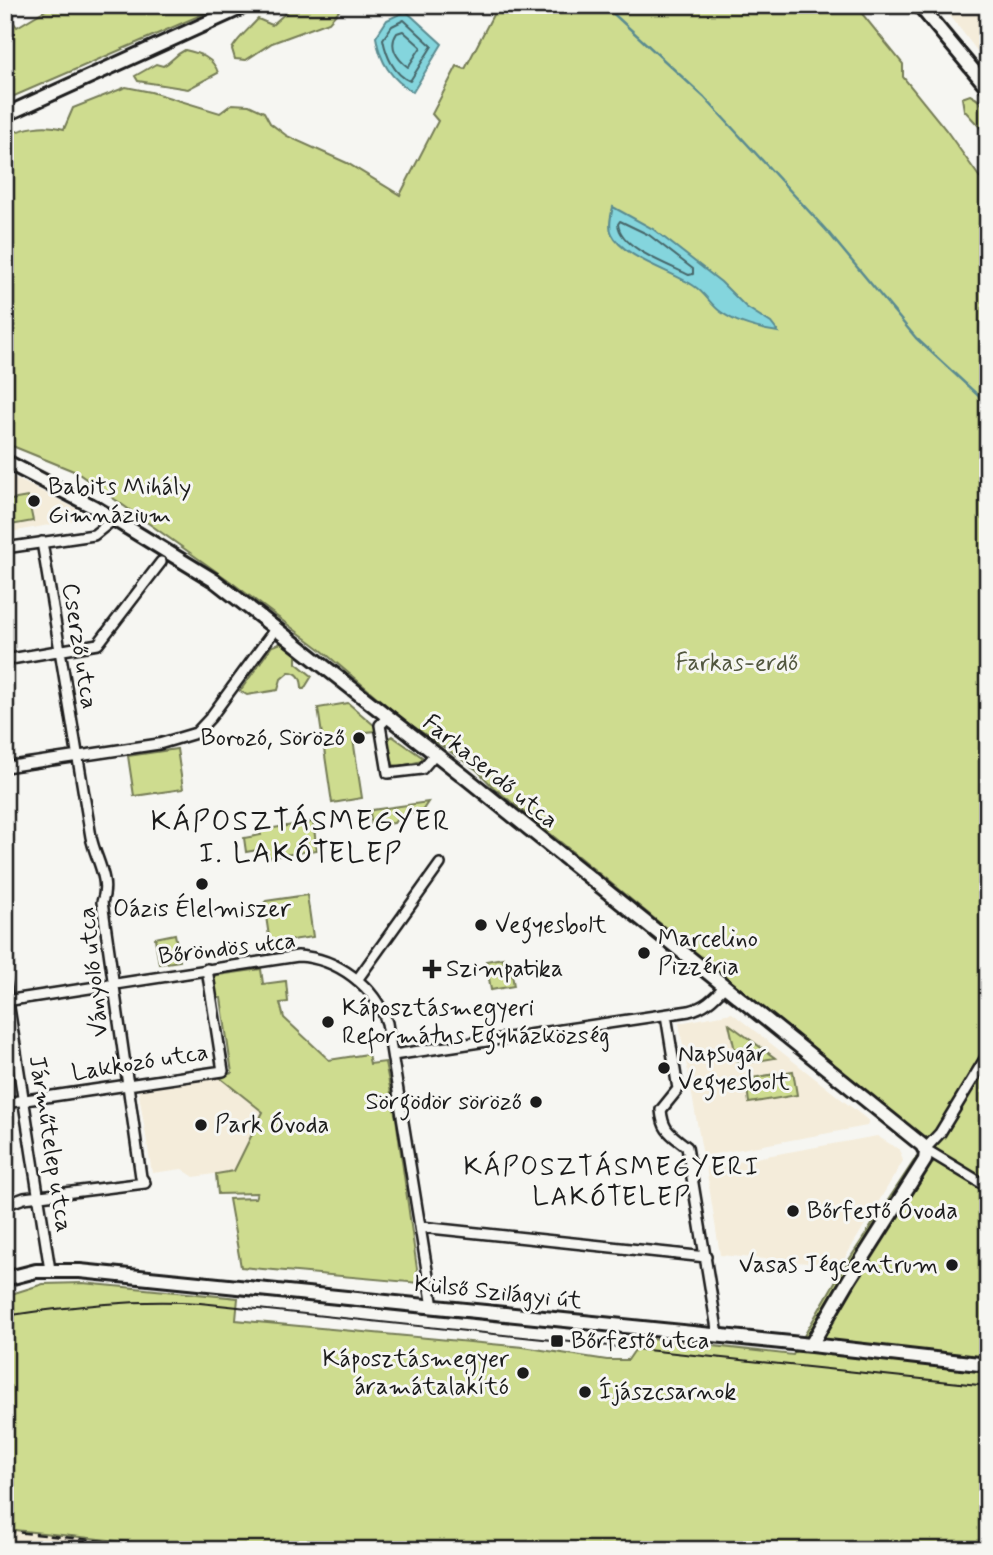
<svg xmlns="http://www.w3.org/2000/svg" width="993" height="1555" font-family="Mynerve,sans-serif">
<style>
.built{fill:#f4ecda}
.green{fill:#cedc8f;stroke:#757c56;stroke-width:2}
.water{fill:#84d5dd;stroke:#5a8b90;stroke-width:2}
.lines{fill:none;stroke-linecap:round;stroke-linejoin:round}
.shore{stroke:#466669;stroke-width:2}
.stream{stroke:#5a8b90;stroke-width:2.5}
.street-casing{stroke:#1c1c1c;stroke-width:14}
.secondary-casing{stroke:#1c1c1c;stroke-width:18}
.street{stroke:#f6f6f2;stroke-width:9}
.secondary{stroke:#f6f6f2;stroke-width:12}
.tram{stroke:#1c1c1c;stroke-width:2}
.rail{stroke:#1c1c1c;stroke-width:2.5;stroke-dasharray:10 5;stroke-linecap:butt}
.poi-dot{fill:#1c1c1c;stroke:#f6f6f2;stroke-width:2.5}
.labels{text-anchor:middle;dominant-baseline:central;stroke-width:6;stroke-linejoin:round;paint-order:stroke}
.poi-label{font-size:24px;fill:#1c1c1c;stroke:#f6f6f2;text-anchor:start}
.street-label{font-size:24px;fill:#1c1c1c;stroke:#f6f6f2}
.park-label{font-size:24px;fill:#51563e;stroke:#f6f6f2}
.neighbourhood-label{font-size:26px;letter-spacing:2px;fill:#1c1c1c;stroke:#f6f6f2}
.quarter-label{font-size:28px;letter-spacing:2px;fill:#1c1c1c;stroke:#f6f6f2}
</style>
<rect width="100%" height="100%" fill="#f6f6f2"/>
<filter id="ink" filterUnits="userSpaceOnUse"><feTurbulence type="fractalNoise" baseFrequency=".0143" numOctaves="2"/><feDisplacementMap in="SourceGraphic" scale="14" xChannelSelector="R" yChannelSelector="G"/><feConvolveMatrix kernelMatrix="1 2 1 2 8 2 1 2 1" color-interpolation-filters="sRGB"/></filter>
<g filter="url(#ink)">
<path class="built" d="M941,5h47v60l-40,-52z
M5,473l82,41 1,4 -83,15z
M732,1013l137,108 -2,5 -164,30 -24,-133z
M219,1077l44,35 -29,59 -40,6 -12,-8 -30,4 -14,-85z
M877,1136l23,14 3,11 -63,105 -120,-11 -14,-88z
M5,1529l198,21h-108l-90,-10z"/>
<path class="green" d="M54,5h170l-219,95v-89l12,16z
M291,5h53l-15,17 -57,21 -26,17 -11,-1 -3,-10c5,-10 18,-21 26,-30l14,6 16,-14z
M498,5h357l48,59v13l43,53 42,59v1361h-785l-198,-21v-233l38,-12 40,-1 155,15 -2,22 287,27 84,13h21l15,-22 150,17 46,-80 88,-134 -434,-354 -16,-17 -73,-50 -84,-71 -93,-70 -151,-107 -71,-29v-308c21,-7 38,-12 59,-6l9,-21 53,-21 25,5 69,21 12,-9 17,1 15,7 6,11 17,13 60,27 53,32 38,-74 -6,-7 25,-48 8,3z
M185,50c14,3 29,8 33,23l-30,16 -50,-8 -3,-5 21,-12 7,2c10,-5 10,-10 22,-16z
M970,95c23,11 18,29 18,52l-3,-4 2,-8 -23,-25 -2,-12z
M28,497l5,24 -28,5v-25z
M282,643l14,11v9l16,13 -8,13h-2c0,-10 -3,-17 -13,-17l-8,7 -3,11 -31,5 -7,-4 32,-45z
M348,703l27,23 1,5 -20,2 -3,6 9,59 -30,5 -14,-95z
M392,736l30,21v4l-22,5 -7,-1 -6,-26z
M177,749l6,40 -49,7 -6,-40z
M428,802l-6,9 -12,2 -2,3 -10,2 -4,5 -22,3 -2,-13 2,-3z
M313,822l4,28 -52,8 -2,-9 -17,3 -2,-14 17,-3 -1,-5z
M307,895l6,42 -43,6 -6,-40 2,-2z
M175,934l5,27 -21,3 -4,-26z
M503,958l1,6 6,-1 4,23 -23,4 -5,-29z
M261,969l2,15 23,-3 2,21 -8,1 4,15 45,42 39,-6 2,10 15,-2 11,56 23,165 -178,-16 -12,-68 26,-1 2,-5 -39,1 -2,-20 18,-3 29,-59 -44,-35 13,-4 -11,-75h-6l-4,-22z
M729,1024l46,34 -37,6z
M793,1071l4,24 -48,8 -3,-24z"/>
<path class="water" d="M406,11l36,33 -29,48c-22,-13 -33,-30 -37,-55l11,-17z
M613,207l40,22 68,53 25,25 25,16 7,9c-19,-3 -41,-8 -57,-20 -10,-7 -16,-19 -27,-26 -20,-14 -72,-29 -82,-52 -4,-7 -1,-19 1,-27z"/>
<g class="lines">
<path class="shore" d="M404,20l28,26 -22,35c-16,-6 -24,-26 -27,-42l9,-13z
M403,31l18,16 -13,20c-11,-8 -20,-21 -11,-34z
M620,221l29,14 44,34v5l-4,1c-20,-10 -69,-27 -71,-51z"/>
<path class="stream" d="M604,5l100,92 123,134 89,107 67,62"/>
<g class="street-casing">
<path id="street" d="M5,548l89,-13 20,-16
M5,660l93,-16 63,-82
M388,717l-8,8 8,48 34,-4 13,-15
M5,767l154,-23 37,-11 14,-15 66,-90
M357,980l83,-116
M5,982l45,288
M5,1001l293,-45c39,2 77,30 89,67l46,284
M666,1015l12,74 -17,21c2,22 10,24 26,37l31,188
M988,1054l-48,79 -15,16 63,38
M393,1055l296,-44c16,-4 24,-12 35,-24
M5,1103l218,-32 -16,-102
M5,1205l19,-7 121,-15 -4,-6 -39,-275c9,-22 -7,-44 -11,-65l-49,-295
M421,1227l285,30"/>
</g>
<g class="secondary-casing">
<path id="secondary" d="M919,5l69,83
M5,115l242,-110
M5,461l89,46 121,74 250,196 457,368 4,7 -1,8 -76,120 -38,65
M5,1279l31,-8h44l731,74 177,20"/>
</g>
<use href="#street" class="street"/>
<use href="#secondary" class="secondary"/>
<path class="tram" d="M5,1316c66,-10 129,-17 195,-13l788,83"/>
<path class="rail" d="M5,1531l183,19"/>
</g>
</g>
<g class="poi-dot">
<circle cx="34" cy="501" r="7"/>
<circle cx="359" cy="738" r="7"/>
<circle cx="202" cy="884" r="7"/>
<circle cx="481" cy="925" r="7"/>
<circle cx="644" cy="953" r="7"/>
<path d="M428.5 958.5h7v7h7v7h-7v7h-7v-7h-7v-7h7z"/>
<circle cx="328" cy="1022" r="7"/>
<circle cx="664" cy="1068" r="7"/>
<circle cx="536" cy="1102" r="7"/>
<circle cx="201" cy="1125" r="7"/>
<circle cx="793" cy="1211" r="7"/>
<circle cx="952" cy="1265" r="7"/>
<rect x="550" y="1334" width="14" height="14" rx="3.5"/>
<circle cx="523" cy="1373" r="7"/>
<circle cx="585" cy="1392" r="7"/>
</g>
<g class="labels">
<g class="poi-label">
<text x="48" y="487">Babits Mihály<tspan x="48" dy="28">Gimnázium</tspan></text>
<text x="345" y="738" text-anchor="end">Borozó, Söröző</text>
<text x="202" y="909" text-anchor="middle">Oázis Élelmiszer</text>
<text x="495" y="925">Vegyesbolt</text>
<text x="658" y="939">Marcelino<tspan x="658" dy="28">Pizzéria</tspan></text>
<text x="446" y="969">Szimpatika</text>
<text x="342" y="1008">Káposztásmegyeri<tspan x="342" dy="28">Református Egyházközség</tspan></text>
<text x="678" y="1054">Napsugár<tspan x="678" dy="28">Vegyesbolt</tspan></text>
<text x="522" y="1102" text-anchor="end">Sörgödör söröző</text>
<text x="215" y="1125">Park Óvoda</text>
<text x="807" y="1211">Bőrfestő Óvoda</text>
<text x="938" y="1265" text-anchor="end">Vasas Jégcentrum</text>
<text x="571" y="1341">Bőrfestő utca</text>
<text x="509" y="1359" text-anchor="end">Káposztásmegyer<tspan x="509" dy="28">áramátalakító</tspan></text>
<text x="599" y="1392">Íjászcsarnok</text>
</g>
<g class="street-label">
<text transform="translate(79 646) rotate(81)">Cserző utca</text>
<text transform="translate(490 772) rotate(39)">Farkaserdő utca</text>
<text transform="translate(227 949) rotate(-7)">Bőröndös utca</text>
<text transform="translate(94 972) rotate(-96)">Ványoló utca</text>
<text transform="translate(140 1063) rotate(-9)">Lakkozó utca</text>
<text transform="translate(50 1144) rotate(81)">Járműtelep utca</text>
<text transform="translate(498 1293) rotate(6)">Külső Szilágyi út</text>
</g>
<g class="park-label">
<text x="737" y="663">Farkas-erdő</text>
</g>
<g class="neighbourhood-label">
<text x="612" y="1168">KÁPOSZTÁSMEGYERI<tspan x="612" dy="30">LAKÓTELEP</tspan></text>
</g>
<g class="quarter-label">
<text x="301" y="822">KÁPOSZTÁSMEGYER<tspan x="301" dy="32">I. LAKÓTELEP</tspan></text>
</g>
</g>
<rect width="993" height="1555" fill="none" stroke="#f6f6f2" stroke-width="28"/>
<rect x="14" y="14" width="965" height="1527" fill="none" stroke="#1c1c1c" stroke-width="2.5" filter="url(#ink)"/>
</svg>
